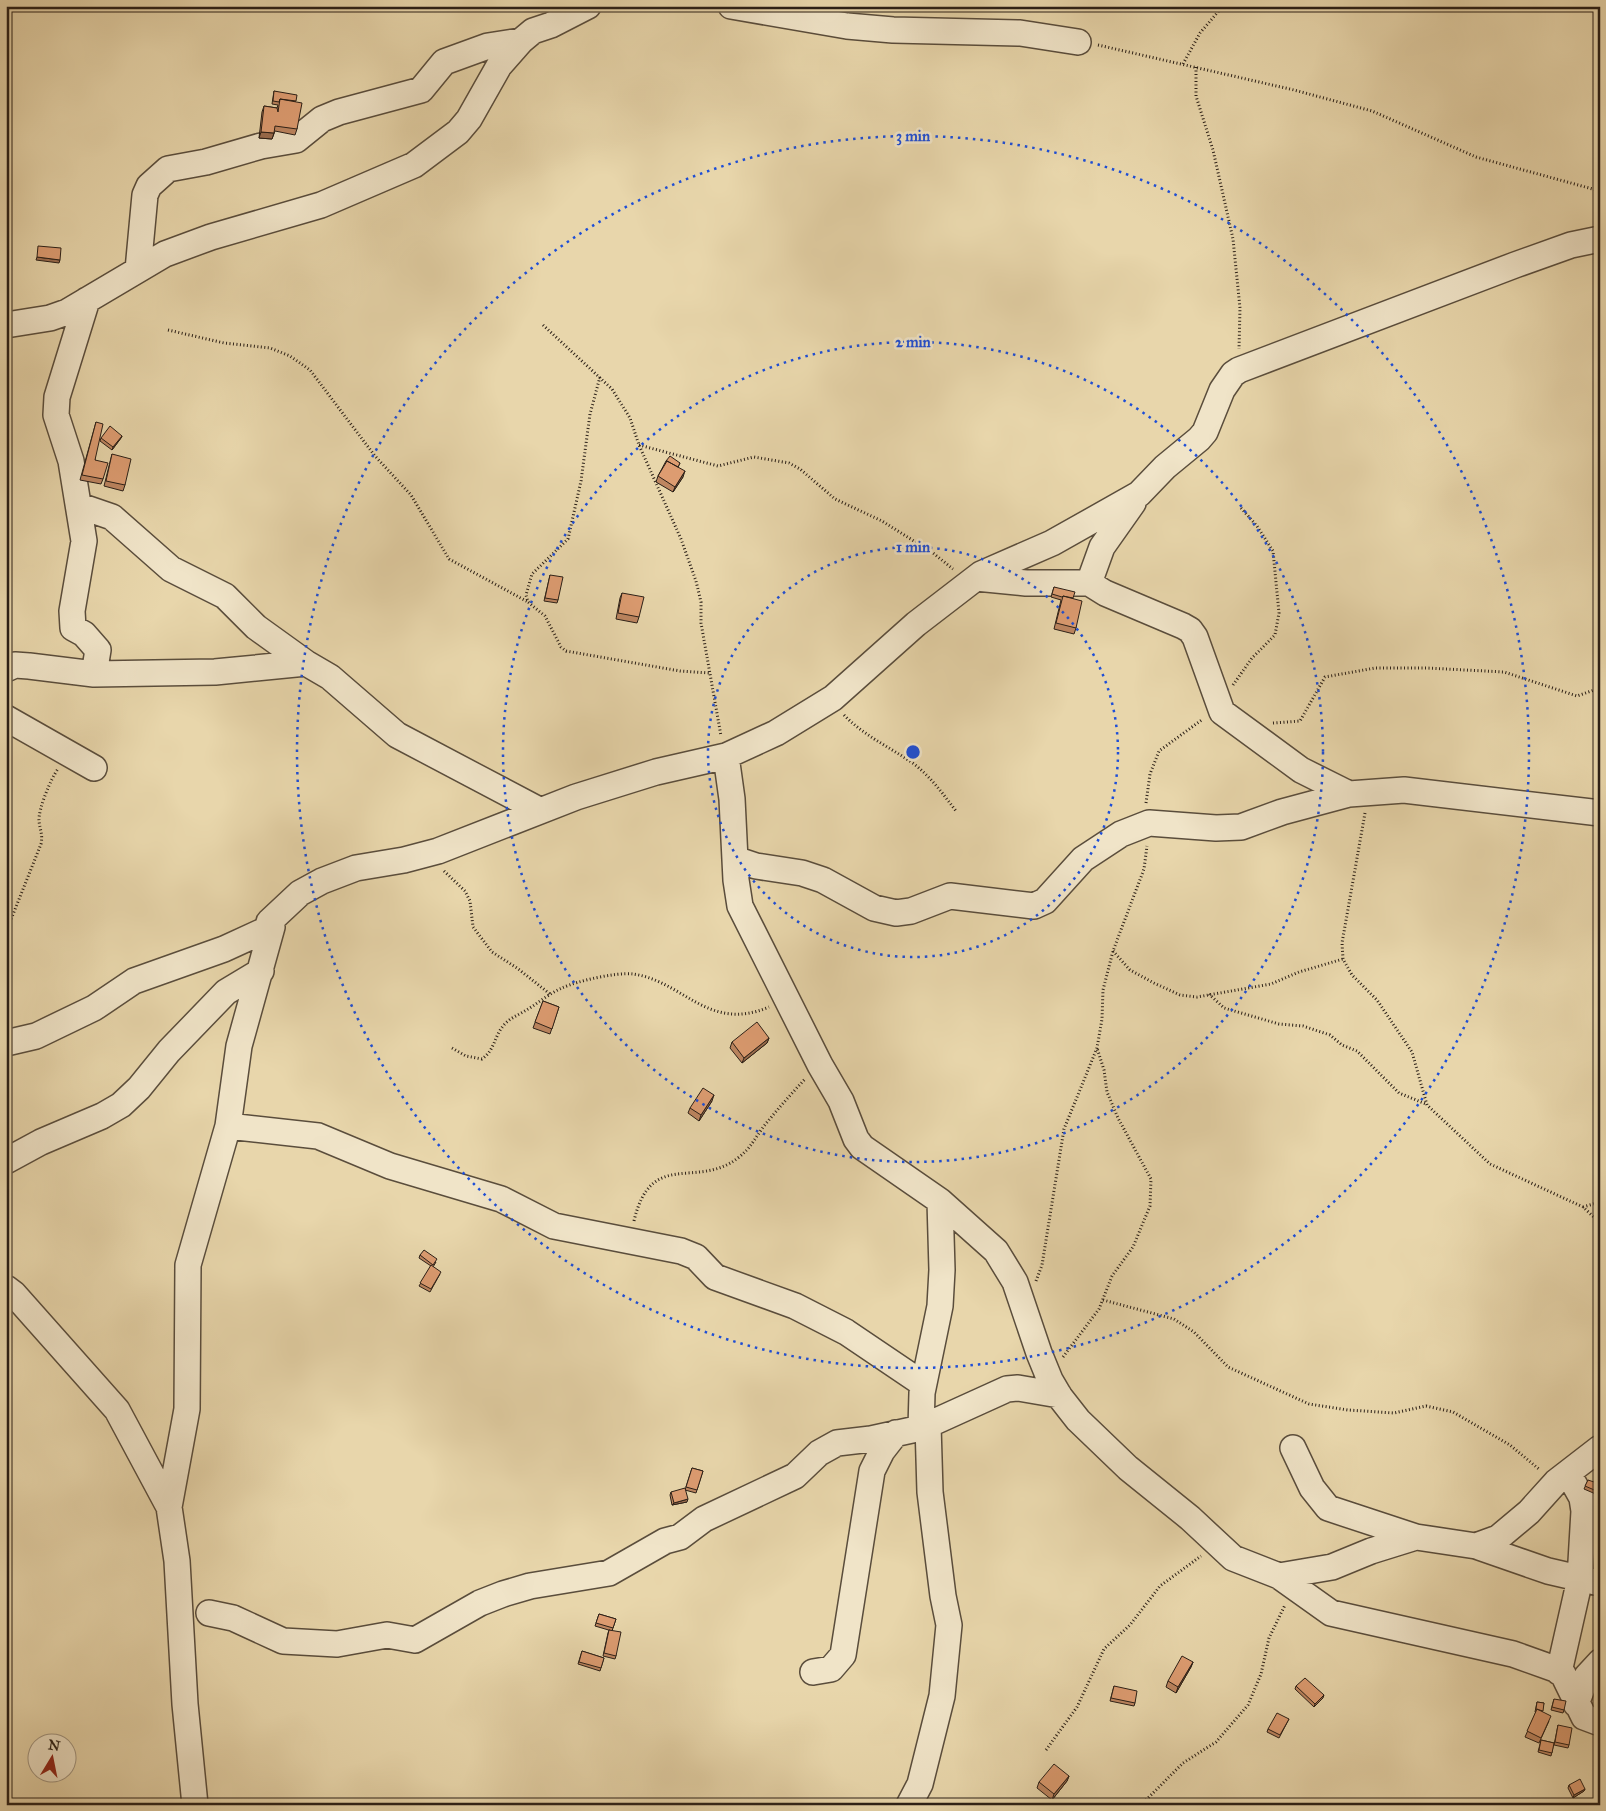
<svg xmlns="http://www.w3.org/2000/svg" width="1606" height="1811" font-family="'IM FELL Great Primer',serif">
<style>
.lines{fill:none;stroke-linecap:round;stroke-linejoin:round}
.minor-casing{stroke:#5a4d3c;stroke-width:28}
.path{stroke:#2a1f17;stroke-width:3;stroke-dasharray:1 2.5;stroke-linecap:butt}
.minor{stroke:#f0e4c8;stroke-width:25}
.wall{fill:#be8661;stroke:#2a1f17}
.shaded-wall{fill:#9b6d4f;stroke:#2a1f17}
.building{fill:#dd9c71;stroke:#2a1f17}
.ring{fill:none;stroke:#1d4ed8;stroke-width:2.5;stroke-dasharray:2.5 5}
.centre{fill:#1d4ed8;stroke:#f0e4c8;stroke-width:2.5}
.ring-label{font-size:15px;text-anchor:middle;font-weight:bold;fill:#1d4ed8;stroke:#f0e4c8;stroke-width:5;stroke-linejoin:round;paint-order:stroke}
</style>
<rect width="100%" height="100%" fill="#e8d6ab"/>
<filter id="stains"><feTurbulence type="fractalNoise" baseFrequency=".004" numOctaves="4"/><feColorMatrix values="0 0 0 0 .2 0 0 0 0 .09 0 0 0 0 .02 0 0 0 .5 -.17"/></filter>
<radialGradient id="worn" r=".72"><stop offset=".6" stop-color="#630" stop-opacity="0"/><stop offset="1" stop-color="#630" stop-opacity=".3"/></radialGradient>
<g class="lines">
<g class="minor-casing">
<path id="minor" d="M731,6l116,20 46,4 127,3 58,9
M138,270l7,-75 4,-9 19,-17 38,-7 55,-16 35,-6 26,-21 17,-7 82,-22 23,-28 44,-16 33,-5
M87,300l-30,97 -1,18 15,46 13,80 -12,70 1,17 11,6 14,16 -4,24
M6,325l44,-7 17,-6 98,-58 46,-17 110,-32 93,-40 44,-33 11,-13 30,-53 22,-25 12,-10 18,-6 37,-19
M80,506l32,11 59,52 54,27 31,31 50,36 24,14 67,58 142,75
M976,578l50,5h63l16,10 78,33 7,4 5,7 27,75 79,58 48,24
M1089,583l13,-36 31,-44
M6,669l9,-4 14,1 65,8 121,-2 91,-9
M6,718l88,50
M726,756l6,43 4,81 4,26 80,159 21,36 15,38 6,8 78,54 56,50 19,31 24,71 11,27 10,17 18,23 50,48 62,50 43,40 46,18 52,37 182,41 42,15 8,5 21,43 16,6
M735,859l21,7 46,7 21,7 51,28 22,5 15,-2 39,-15 84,10 11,-5 38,-42 38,-25 28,-11 67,5 25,-1 41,-15 67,-18 55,-4 196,23
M6,1043l30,-7 58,-28 40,-27 90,-32 48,-22 -3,-5 31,-29 22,-12 34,-13 48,-8 34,-9 138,-54 80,-25 70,-16 50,-23 57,-35 83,-74 65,-50 71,-31 87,-49 26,-27 34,-28 6,-7 17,-42 11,-16 6,-4 276,-105 56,-20 29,-6
M228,1126l90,10 72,30 111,33 53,27 127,25 15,6 19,20 80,29 51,26 77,52
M6,1161l35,-19 61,-26 19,-11 18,-17 30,-37 57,-59 35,-21
M6,1288l8,6 103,116 52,97
M921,1428l1,-35 18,-87 2,-36 -2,-69
M1293,1448l19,40 16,20 88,29
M1476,1546l22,-8 31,-26 27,-30 44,-34
M1279,1576l53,-9 39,-16 45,-14 60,9 72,25 52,12
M209,1613l24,5 50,23 54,3 50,-9 28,5 65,-37 23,-9 27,-8 79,-13 56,-32 15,-4 24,-18 91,-43 24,-23 18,-10 34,-4 50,-11 86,-39 11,-1 41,7
M813,1672l18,-3 12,-14 29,-184 10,-20 14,-18
M1559,1672l21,-93 4,-68 -2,-13 -14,-25
M1576,1704l11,-28 13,-14
M195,1805l-10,-101 -8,-143 -8,-54 18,-98 1,-144 40,-139 11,-80 33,-119
M909,1805l11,-21 22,-88 7,-71 -6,-29 -13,-104 -2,-67"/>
</g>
<path class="path" d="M1098,45l196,45 78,21 104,46 124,34
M1183,64l17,-31 23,-27
M1196,67v29l17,54 20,89 7,69 -1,41
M543,325l69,64 18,29 9,27 42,94 15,42 5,21v21l20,113
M168,330l56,13 46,5 20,8 20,14 65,86 36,39 38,64 79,43
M600,377l-10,37 -9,67 -13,58 -36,35 -6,21 2,7 17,14 16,31 5,4 114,20 30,2
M639,445l79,21 36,-9 35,6 11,6 35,30 47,22 51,32 20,16
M1233,685l19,-27 23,-23 4,-22 -6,-62 -16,-25 -16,-18
M844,715c20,21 46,32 70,49 17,13 29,30 42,47
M1273,723l27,-2 25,-44 50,-9h52l77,4 73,24 23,-8
M1146,803l4,-29 9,-23 44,-32
M1365,813l-23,130 1,16 9,16 25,25 35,52 15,53 63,59 93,43 14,13 3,7
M444,871l21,20 5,10 3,26 19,25 25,16 33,26
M6,932l35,-88c2,-9 -1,-14 -2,-23 -1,-11 12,-43 19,-52
M1113,951l17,19 24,13 26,12 17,2 74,-13 28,-12 44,-13
M1209,994l15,14 55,16 24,2 27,9 12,10 15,6 42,42 27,11
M452,1048l14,8 16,3c13,-9 12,-23 22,-34 5,-6 12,-9 19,-13 13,-7 25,-18 39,-24 15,-7 54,-16 71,-14 51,7 75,59 136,33
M1583,1207l17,-5
M634,1221c17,-73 62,-31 104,-63 13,-10 17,-20 26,-32 13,-16 27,-32 41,-47
M1036,1281l6,-16 22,-136 33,-81 5,-29 1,-29 10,-39 31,-82 3,-23
M1103,1300l71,19 20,13 34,35 81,37 39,6 46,3 32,-7 27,6 57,33 30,25
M1063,1357l36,-48 13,-33 21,-29 17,-41 1,-27 -33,-61 -11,-26 -3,-22 -7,-22
M1046,1750l31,-43 27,-58 26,-24 30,-39 41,-30
M1141,1805l42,-42 33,-21 32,-37 13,-31 8,-36 16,-33"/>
<use href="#minor" class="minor"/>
</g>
<path class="wall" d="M274,91l21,10 2,28 -2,6 -20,-4 -3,8 -13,-1 3,-26 2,-6 13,2 1,-3 -6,-1z
M96,422l-1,38 8,19 -2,5 -21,-4z
M122,436l-1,2 -9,12 -12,-9 1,-3z
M112,454l13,31 -2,6 -19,-5z
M666,461l14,2 -2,4 5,10 -10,15 -17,-10 2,-6z
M550,575l8,25 -1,3 -13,-2z
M1054,587l19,11 3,30 -2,6 -20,-5 7,-29 -10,-3z
M622,593l17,24 -2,6 -21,-4 4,-21z
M543,1001l16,6 -9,27 -17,-6z
M769,1038l-2,5 -25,20 -12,-15 2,-6z
M712,1101l-13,20 -11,-8 2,-5z
M420,1255l16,7 -3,5 7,7 -10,18 -11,-6 12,-20 -12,-8z
M692,1468l11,3 -7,22 -11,-3z
M1588,1480l12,11 -2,4 -14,-6z
M671,1492l16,10 -15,3 -2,-10z
M599,1614l17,5 -4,12 4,25 -1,3 -12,-3 5,-23 1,-3 3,1 -17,-5z
M582,1651l22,7 -4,13 -22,-7z
M1193,1662l-2,5 -15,26 -10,-6 2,-6z
M1114,1686l21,17 -1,3 -24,-5z
M1296,1686l27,12 -9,9 -19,-18z
M1554,1699l10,11 -1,3 -12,-3z
M1537,1702l7,1 -2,9 7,9 -10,22 -14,-6 11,-25h-1z
M1289,1719l-10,19 -12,-6 1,-3z
M1558,1725l11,20 -1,3 -14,-3z
M1541,1740l13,3 -3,13 -13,-4z
M1069,1776l-2,5 -15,19 -15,-12 2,-6z
M1569,1785l16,4 -1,2 -11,7 -5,-10z"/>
<path class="shaded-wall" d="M261,132l13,1 -2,6 -13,-1z
M37,257l23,3 -1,3 -23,-3z
M122,436l-1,2 -9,12 1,-3z
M685,471l-2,6 -10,15 2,-5z
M769,1038l-2,5 -25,20 2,-5z
M714,1095l-2,6 -13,20 2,-6z
M688,1499l-1,3 -15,3 2,-2z
M1596,1511l4,1v2h-5z
M1193,1662l-2,5 -15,26 2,-6z
M1324,1695l-1,3 -9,9 1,-3z
M1069,1776l-2,5 -15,19 2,-6z
M1585,1789l-1,2 -11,7 1,-3z"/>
<path class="building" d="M274,91l23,4 -1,6 -16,-2 -1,3 -6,-1z
M280,99l22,4 -5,26 -22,-3 -1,7 -13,-1 3,-26 13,2 1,4z
M38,246l23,2 -1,12 -23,-3z
M96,422l7,2 -8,36 13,3 -5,16 -21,-4z
M110,426l12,10 -9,11 -12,-9z
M112,454l19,5 -6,26 -19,-4z
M670,456l10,7 -2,4 -11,-6h-1z
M667,461l18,10 -10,16 -17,-11z
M550,575l13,2 -5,23 -13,-2z
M1054,587l21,5 -2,6 -10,-2 -1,1 -10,-3z
M622,593l22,4 -5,20 -21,-4z
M1063,596l19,5 -6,27 -20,-5z
M543,1001l16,6 -7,22 -17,-7z
M757,1022l12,16 -25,20 -12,-16z
M703,1088l11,7 -13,20 -11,-7z
M424,1250l13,9 -4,6 -13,-10z
M431,1265l10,7 -10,17 -11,-6z
M692,1468l11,3 -6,19 -11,-3z
M1588,1480l12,4v6l-1,2 -14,-6z
M685,1488l3,11 -14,4 -3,-11z
M1598,1496h2v16l-4,-1z
M599,1614l17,5 -3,9 -17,-5z
M609,1630l12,2 -5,24 -12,-3z
M582,1651l22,7 -3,10 -22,-6z
M1182,1656l11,6 -15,25 -10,-6z
M1305,1678l19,17 -9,9 -19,-18z
M1114,1686l23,5 -2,12 -24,-5z
M1554,1699l12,2 -2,9 -12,-3z
M1537,1702l7,1 -1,8 -7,-2z
M1537,1709l14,7 -10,22 -14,-7z
M1277,1713l12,6 -9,16 -12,-6z
M1558,1725l14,3 -3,17 -14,-3z
M1541,1740l13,3 -2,10 -13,-3z
M1054,1764l15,12 -15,18 -15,-12z
M1580,1779l5,10 -11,6 -5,-10z"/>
<g class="ring">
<circle cx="913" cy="752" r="205"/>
<circle cx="913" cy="752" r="410"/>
<circle cx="913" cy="752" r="616"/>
</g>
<circle cx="913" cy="752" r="8" class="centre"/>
<g class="ring-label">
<text x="913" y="141">3 min</text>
<text x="913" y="347">2 min</text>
<text x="913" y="552">1 min</text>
</g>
<rect width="1606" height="1811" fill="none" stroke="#e8d6ab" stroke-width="25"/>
<rect x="8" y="8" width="1591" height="1796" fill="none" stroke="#2a1f17" stroke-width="2.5"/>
<rect x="12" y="12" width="1581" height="1786" fill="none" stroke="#2a1f17"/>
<g transform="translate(52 1758) rotate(10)"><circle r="24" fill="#f0e4c8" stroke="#a19581"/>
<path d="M0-4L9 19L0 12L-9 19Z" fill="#8f2418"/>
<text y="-8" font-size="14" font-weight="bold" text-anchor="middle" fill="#2a1f17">N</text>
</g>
<rect width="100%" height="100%" filter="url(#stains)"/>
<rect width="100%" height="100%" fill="url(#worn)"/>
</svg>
